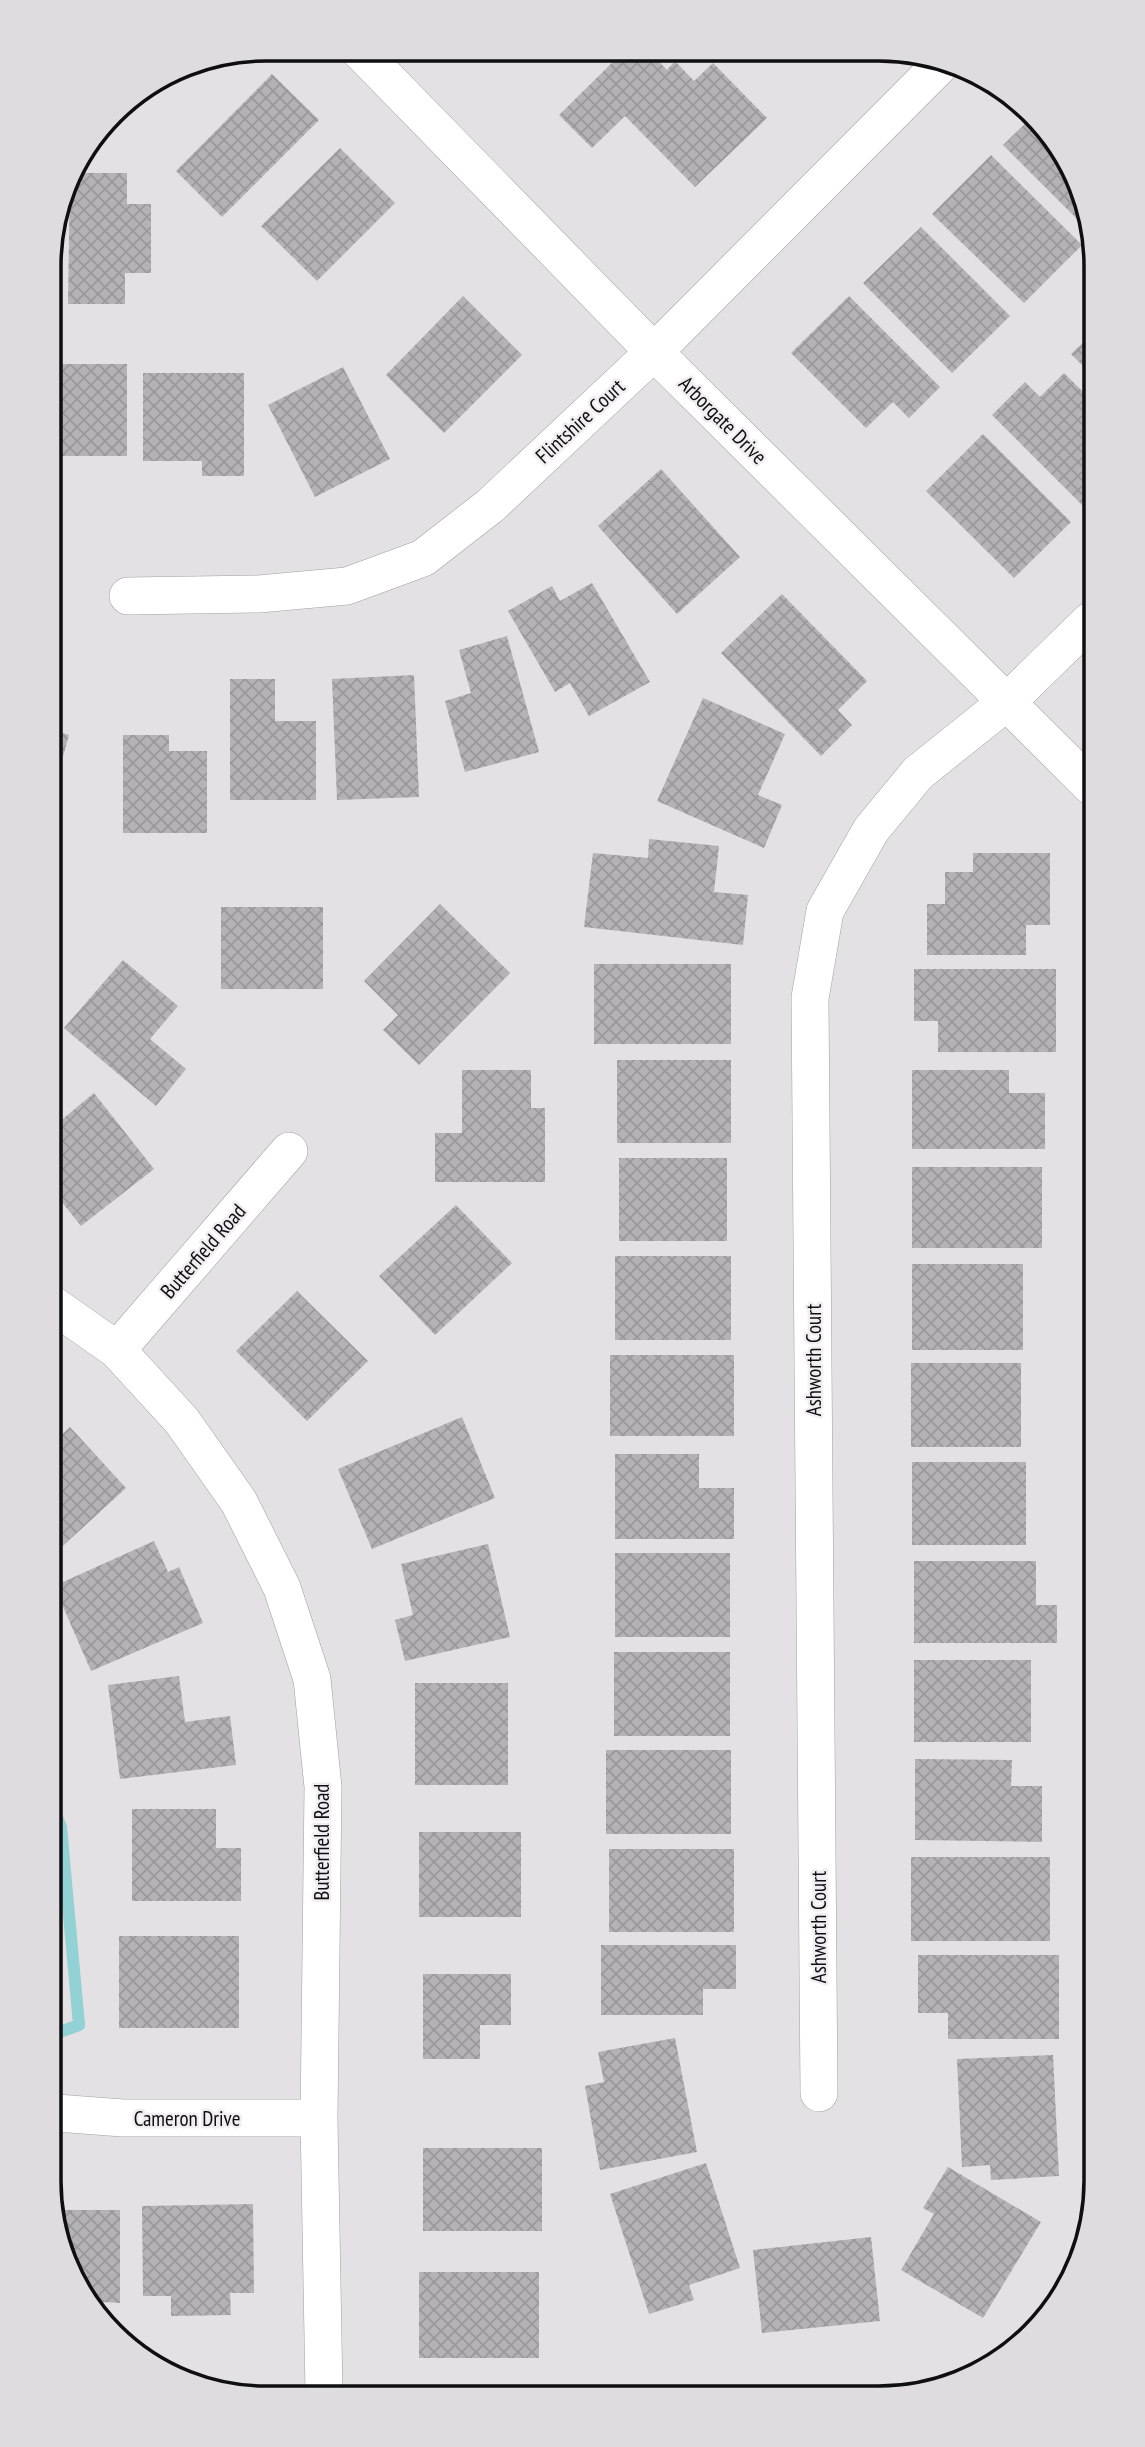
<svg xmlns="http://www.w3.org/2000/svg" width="1145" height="2447" font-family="'PT Sans Narrow',sans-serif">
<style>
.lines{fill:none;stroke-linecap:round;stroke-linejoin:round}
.stream{stroke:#93d2d4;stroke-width:12}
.building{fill:url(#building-cross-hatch)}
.minor-casing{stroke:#a19fa2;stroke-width:38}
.minor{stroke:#fff;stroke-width:37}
.labels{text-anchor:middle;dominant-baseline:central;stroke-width:5;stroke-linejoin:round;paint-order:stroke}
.street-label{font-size:21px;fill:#0f0e10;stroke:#f1eef2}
.rim{fill:none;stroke:#0f0e10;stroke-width:3.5}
</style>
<defs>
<pattern id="building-cross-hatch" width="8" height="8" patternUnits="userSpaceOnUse" patternTransform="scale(1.75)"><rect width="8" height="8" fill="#b4b2b5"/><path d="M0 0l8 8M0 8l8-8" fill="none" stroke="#9a989b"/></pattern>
</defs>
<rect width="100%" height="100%" fill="#e4e1e5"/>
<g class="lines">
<path class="stream" d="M55,1812l6,15 18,198 -19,7"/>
</g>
<path class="building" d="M624,51h25l18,19 8,-9 19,20 19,-18 54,55 -72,69 -70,-71 -33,32 -33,-33z
M272,74l47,46 -97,97 -46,-46z
M1033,116l34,41 22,52v22l-86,-86z
M340,148l55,55 -78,78 -56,-55z
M991,155l91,90 -58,58 -92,-89z
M70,173h57v31h24v69h-26v31h-57z
M921,227l89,89 -58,57 -89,-90z
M463,296l59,59 -78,78 -58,-58z
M849,296l91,91 -31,31 -16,-16 -27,26 -75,-75z
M1089,337v35l-18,-18z
M50,364h77v92h-77z
M343,367l47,92 -75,38 -47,-92z
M143,373h101v103h-42v-15h-59z
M1064,373l25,25 -2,112 -95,-95 33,-33 15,15z
M983,434l88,88 -57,56 -88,-87z
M661,469l79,88 -63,57 -79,-88z
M592,583l58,99 -61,34 -19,-33 -15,9 -47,-81 44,-25 8,15z
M782,594l85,87 -29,29 14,15 -31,31 -100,-103z
M507,636l32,116 -74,20 -20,-71 26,-8 -12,-43z
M414,675l5,122 -82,3 -5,-121z
M230,679h45v42h41v79h-86z
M703,698l82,36 -27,61 24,10 -18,43 -107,-47z
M51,730l18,5 -17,61h-1z
M123,735h46v16h38v82h-84z
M649,839l70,7 -5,46 34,3 -5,50 -159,-18 9,-74 55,5z
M973,853h77v72h-24v30h-99v-51h18v-32h28z
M440,904l70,69 -91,92 -36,-35 15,-15 -34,-34z
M221,907h102v82h-102z
M123,960l55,46 -28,33 36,30 -30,37 -92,-78z
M594,964h137v80h-137z
M914,969h142v83h-118v-31h-24z
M617,1060h114v83h-114z
M462,1070h69v38h14v74h-110v-49h27z
M912,1070h97v23h36v56h-133z
M94,1093l60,76 -73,57 -28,-35v-64z
M619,1158h108v83h-108z
M912,1167h130v81h-130z
M456,1205l56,58 -77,72 -56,-59z
M615,1256h116v84h-116z
M912,1264h111v86h-111z
M297,1291l71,70 -61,60 -71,-70z
M610,1355h124v81h-124z
M911,1363h110v84h-110z
M462,1417l33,81 -123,51 -34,-80z
M70,1427l56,61 -72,66v-112z
M615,1454h84v34h35v51h-119z
M912,1462h114v83h-114z
M154,1541l14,31 11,-5 24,56 -112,48 -37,-85z
M488,1544l22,93 -105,24 -10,-41 18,-5 -12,-51z
M615,1553h115v84h-115z
M914,1561h122v44h21v38h-143z
M614,1652h116v84h-116z
M914,1660h117v82h-117z
M179,1676l6,46 45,-6 6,49 -116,14 -12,-94z
M415,1683h93v102h-93z
M606,1750h125v84h-125z
M915,1759l97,1 -1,26h31v56l-127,-2z
M132,1809h84v39h25v53h-109z
M419,1832h102v85h-102z
M609,1849h125v83h-125z
M911,1857h139v84h-139z
M119,1936h120v92h-120z
M601,1945h135v44h-33v26h-102z
M918,1955h141v84h-111v-26h-30z
M423,1974h88v51h-31v34h-57z
M675,2038l22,114 -97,18 -15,-84 19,-4 -6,-30z
M1053,2055l6,121 -68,4 -1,-15 -28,2 -5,-108z
M423,2148h119v83h-119z
M706,2163l34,105 -51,17 5,15 -45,14 -39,-120z
M948,2167l93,55 -58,96 -82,-48 33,-56 -11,-6z
M253,2204l1,89h-24l1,22 -60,1v-20h-28l-1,-90z
M56,2210h64v93l-35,-2 -29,-63z
M871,2237l9,84 -118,12 -9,-83z
M419,2272h120v86h-120z"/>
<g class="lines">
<g class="minor-casing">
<path id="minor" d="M359,50l295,302 437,434
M128,596l131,-2 88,-8 76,-28 67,-52 164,-154 288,-289
M53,1305l64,45 65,71 57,81 43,86 30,91 11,108 -4,331 5,275
M117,1350l172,-199
M819,2093l-9,-1095 15,-87 46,-81 47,-57 90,-72 82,-80
M56,2113l67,5h196"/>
</g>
<use href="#minor" class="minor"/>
</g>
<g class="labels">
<g class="street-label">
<text transform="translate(723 420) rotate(45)">Arborgate Drive</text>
<text transform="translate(580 421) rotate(-43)">Flintshire Court</text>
<text transform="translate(203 1251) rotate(-49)">Butterfield Road</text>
<text transform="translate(813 1360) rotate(-90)">Ashworth Court</text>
<text transform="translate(321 1842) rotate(-90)">Butterfield Road</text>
<text transform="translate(818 1927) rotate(-90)">Ashworth Court</text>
<text x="187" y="2118">Cameron Drive</text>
</g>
</g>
<path d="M0 0H1145V2447H0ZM266 61H879A205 205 0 0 1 1084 266V2181A205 205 0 0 1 879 2386H266A205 205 0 0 1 61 2181V266A205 205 0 0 1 266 61Z" fill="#dfdce0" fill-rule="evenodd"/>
<path class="rim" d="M266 61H879A205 205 0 0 1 1084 266V2181A205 205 0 0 1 879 2386H266A205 205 0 0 1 61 2181V266A205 205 0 0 1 266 61Z"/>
</svg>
